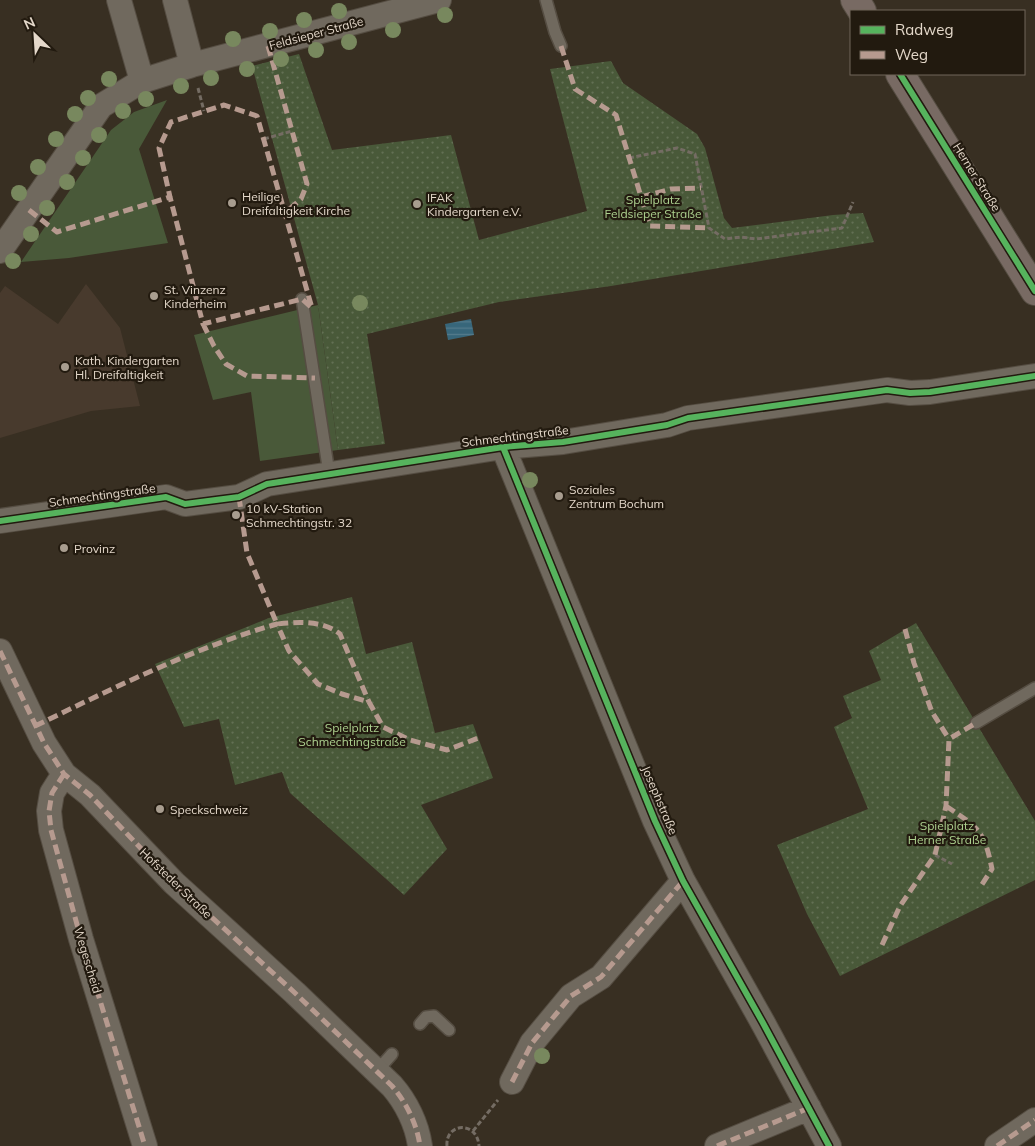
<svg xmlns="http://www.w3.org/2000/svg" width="1035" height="1146" font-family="Mulish,sans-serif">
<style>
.education{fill:#483a2d}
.green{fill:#495939}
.park{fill:url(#park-dots)}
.water{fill:url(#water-rules)}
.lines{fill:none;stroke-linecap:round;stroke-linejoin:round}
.lane-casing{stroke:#554d42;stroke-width:14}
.street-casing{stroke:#554d42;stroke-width:26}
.primary-casing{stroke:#554d42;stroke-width:30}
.path{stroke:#746c63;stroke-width:3;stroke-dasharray:5 2.5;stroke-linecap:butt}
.lane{stroke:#70695e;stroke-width:11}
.street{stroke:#70695e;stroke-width:24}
.primary{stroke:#786a63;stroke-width:28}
.quiet{stroke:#b69a8f;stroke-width:5;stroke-dasharray:10 5;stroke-linecap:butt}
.cycleway-casing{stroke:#221a0f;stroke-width:9}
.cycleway{stroke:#56b35d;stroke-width:6}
.tree{fill:#78885e}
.poi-dot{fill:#a89d8f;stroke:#221a0f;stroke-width:2}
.labels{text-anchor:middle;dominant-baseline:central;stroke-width:4.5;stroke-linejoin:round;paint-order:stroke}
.street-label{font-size:12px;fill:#e4d8ca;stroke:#221a0f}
.poi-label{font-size:12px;fill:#e4d8ca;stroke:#221a0f;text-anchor:start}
.park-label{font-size:12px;fill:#add18f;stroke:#221a0f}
</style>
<defs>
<pattern id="park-dots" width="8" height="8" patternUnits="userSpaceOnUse" patternTransform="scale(1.25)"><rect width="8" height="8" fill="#495939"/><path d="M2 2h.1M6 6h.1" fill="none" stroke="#637054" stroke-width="1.8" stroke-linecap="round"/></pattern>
<pattern id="water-rules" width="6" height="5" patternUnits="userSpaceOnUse" patternTransform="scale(1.25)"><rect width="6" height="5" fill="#37667a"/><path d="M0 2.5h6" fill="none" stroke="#547b8c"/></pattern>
</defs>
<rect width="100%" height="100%" fill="#382f22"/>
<path class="education" d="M86,284l34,44 20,78 -49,5 -91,27v-145l5,-7 53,38z"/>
<path class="green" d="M167,100l-28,49 29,94 -99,15 -48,4 90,-132 23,-18z
M318,305l20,145 -78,11 -9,-69 -38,8 -19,-65z"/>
<path class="park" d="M299,54l33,96 119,-15 28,105 108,-29 -37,-142 61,-8 12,22 74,51 8,14 19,70 8,10 101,-13 30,-2 11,29 -263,44 -112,16 -132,32 18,110 -47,6 -20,-145 -66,-239z
M352,597l14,57 46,-12 23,91 38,-9 20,54 -72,27 26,44 -43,46 -114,-102 -8,-21 -47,13 -16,-66 -35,8 -29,-63 114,-46z
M916,623l119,198v59l-195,96 -33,-62 -30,-69 91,-36 -34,-82 18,-9 -9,-22 38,-16 -12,-29z"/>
<path class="water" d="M471,319l3,16 -26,5 -3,-16z"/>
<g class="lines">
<g class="lane-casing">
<path id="lane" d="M546,0l9,32 6,14
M302,299l27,174
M976,723l59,-35
M420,1024l6,-7 8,-1 15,14
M377,1071l15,-17"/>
</g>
<g class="street-casing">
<path id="street" d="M119,0l23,81
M175,0l17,65
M0,251l101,-145 41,-25 50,-16 247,-65
M503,447l152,374 28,60 80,142 66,123
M0,521l166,-24 19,7 54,-7 28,-13 236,-37 60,-5 104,-17 21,-7 199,-28 23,3 20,-1 105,-16
M0,651l44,92 20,31 26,21 84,88 121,110 97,93c14,16 25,38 28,60
M64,774l-12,19 -3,18 2,19 30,109 64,207
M512,1082l20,-39 39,-47 30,-19 82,-96
M717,1146l92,-38
M997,1146l38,-26"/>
</g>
<g class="primary-casing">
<path id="primary" d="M855,0l7,11
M900,74l135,217"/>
</g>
<path class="path" d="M198,88l6,23
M264,139l28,-8
M629,158l48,-10 18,6 14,74 16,11 16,-2 15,2 86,-11 11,-26
M935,855l17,9
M473,1131l25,-31
M447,1146c-2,-23 30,-26 32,0"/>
<use href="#lane" class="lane"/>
<use href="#street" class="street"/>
<use href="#primary" class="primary"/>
<path class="quiet" d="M268,46l39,138 -6,15 -16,14
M561,46l14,43 41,26 34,111 59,2
M641,197l30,-8 30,-1
M29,210l28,22 113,-35 -11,-49 12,-26 53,-17 33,11 55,192 -10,-9 -99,25 -33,-127
M203,324l11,22 12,18 21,12 68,2
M239,497l8,56 30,71c21,-2 46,-4 63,10l29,68
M905,629l9,34 18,49 17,27
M0,651l44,92 20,31 26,21 84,88 121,110 97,93c14,16 25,38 28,60
M35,726c79,-38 158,-78 242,-102l12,27 29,33 24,10 27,8 14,25 27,13 37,10 34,-13
M64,774l-12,19 -3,18 2,19 30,109 64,207
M946,806c32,22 38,23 46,63l-11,17
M882,945l18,-39 35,-51 11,-49 3,-67 27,-16
M512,1082l20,-39 39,-47 30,-19 82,-96
M717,1146l92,-38
M997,1146l38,-26"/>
<g class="cycleway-casing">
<path id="cycleway" d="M900,74l135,217
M503,447l152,374 28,60 80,142 66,123
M0,521l166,-24 19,7 54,-7 28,-13 236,-37 60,-5 104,-17 21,-7 199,-28 23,3 20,-1 105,-16"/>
</g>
<use href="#cycleway" class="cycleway"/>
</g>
<g class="tree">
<circle cx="339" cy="11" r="8"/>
<circle cx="445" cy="15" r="8"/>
<circle cx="304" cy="20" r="8"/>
<circle cx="393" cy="30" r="8"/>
<circle cx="270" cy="31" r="8"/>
<circle cx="233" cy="39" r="8"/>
<circle cx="349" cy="42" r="8"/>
<circle cx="316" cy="50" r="8"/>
<circle cx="281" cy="59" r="8"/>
<circle cx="247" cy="69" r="8"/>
<circle cx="211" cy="78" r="8"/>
<circle cx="109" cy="79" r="8"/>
<circle cx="181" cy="86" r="8"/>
<circle cx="88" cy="98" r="8"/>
<circle cx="146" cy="99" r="8"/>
<circle cx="123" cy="111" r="8"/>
<circle cx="75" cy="114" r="8"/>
<circle cx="99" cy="135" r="8"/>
<circle cx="56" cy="139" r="8"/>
<circle cx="83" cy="158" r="8"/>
<circle cx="38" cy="167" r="8"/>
<circle cx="67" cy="182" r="8"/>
<circle cx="19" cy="193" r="8"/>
<circle cx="47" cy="208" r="8"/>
<circle cx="31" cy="234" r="8"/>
<circle cx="13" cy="261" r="8"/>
<circle cx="360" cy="303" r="8"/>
<circle cx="530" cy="480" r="8"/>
<circle cx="542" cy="1056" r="8"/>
</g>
<g class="poi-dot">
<circle cx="232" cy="203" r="5"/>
<circle cx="417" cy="204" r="5"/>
<circle cx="154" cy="296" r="5"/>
<circle cx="65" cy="367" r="5"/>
<circle cx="559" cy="496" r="5"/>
<circle cx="236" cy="515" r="5"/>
<circle cx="64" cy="548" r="5"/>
<circle cx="160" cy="809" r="5"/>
</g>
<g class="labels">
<g class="street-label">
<text transform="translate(316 33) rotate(-15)">Feldsieper Straße</text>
<text transform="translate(977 177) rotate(58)">Herner Straße</text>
<text transform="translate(515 436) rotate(-7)">Schmechtingstraße</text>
<text transform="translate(102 495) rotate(-8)">Schmechtingstraße</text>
<text transform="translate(660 800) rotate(67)">Josephstraße</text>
<text transform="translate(176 883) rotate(44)">Hofsteder Straße</text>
<text transform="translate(88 960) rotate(73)">Wegescheid</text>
</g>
<g class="poi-label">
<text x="242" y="196">Heilige<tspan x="242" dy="14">Dreifaltigkeit Kirche</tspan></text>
<text x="427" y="197">IFAK<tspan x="427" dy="14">Kindergarten e.V.</tspan></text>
<text x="164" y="289">St. Vinzenz<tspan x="164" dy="14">Kinderheim</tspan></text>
<text x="75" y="360">Kath. Kindergarten<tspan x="75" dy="14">Hl. Dreifaltigkeit</tspan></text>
<text x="569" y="489">Soziales<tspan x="569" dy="14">Zentrum Bochum</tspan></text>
<text x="246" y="508">10 kV-Station<tspan x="246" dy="14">Schmechtingstr. 32</tspan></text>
<text x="74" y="548">Provinz</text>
<text x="170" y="809">Speckschweiz</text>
</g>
<g class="park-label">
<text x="653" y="199">Spielplatz<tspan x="653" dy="14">Feldsieper Straße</tspan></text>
<text x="352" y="727">Spielplatz<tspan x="352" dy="14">Schmechtingstraße</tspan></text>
<text x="947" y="825">Spielplatz<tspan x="947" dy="14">Herner Straße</tspan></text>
</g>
</g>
<rect x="850" y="10" width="175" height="65" fill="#221a0f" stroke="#70665a"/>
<rect x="860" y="26" width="25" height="8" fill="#56b35d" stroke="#70665a"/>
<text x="895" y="35" font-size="15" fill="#e4d8ca">Radweg</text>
<rect x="860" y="51" width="25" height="8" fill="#b69a8f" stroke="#70665a"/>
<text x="895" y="60" font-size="15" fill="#e4d8ca">Weg</text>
<g transform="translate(35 35) rotate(335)" stroke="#221a0f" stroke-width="4" paint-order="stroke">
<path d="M0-4L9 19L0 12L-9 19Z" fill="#e4d8ca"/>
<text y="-8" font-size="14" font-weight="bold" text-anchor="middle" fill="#e4d8ca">N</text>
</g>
</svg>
